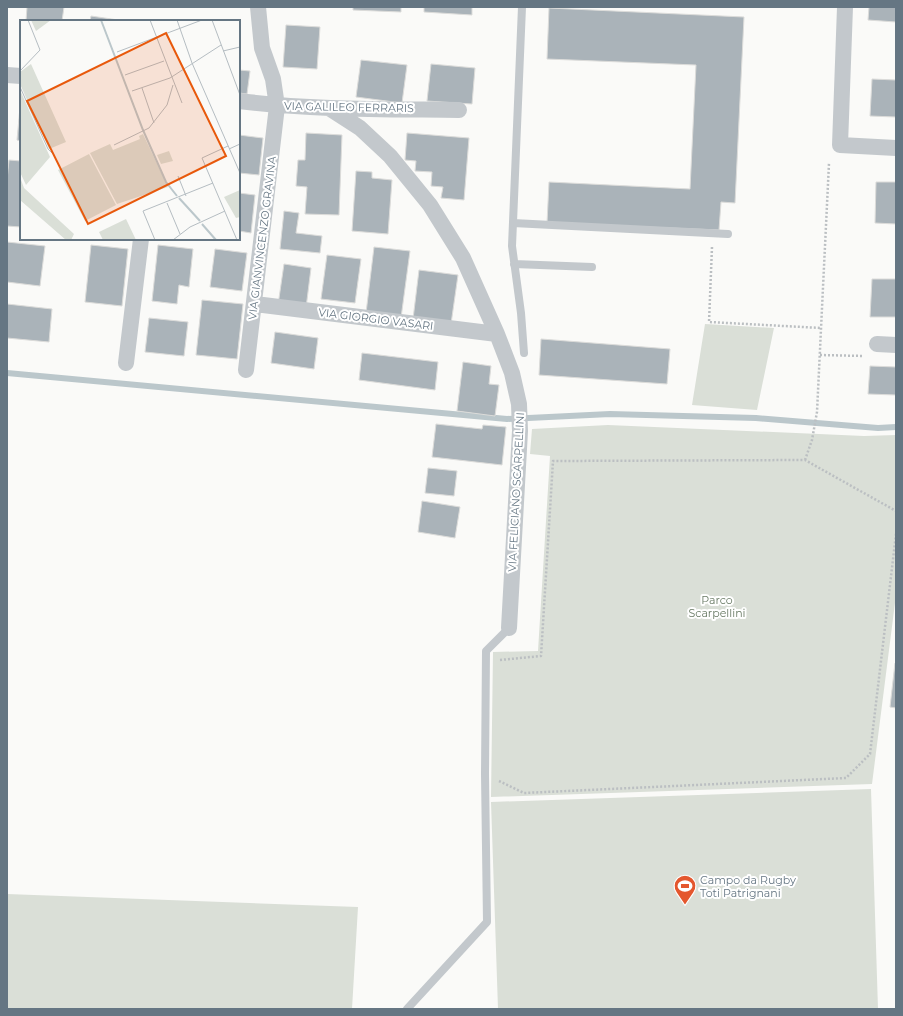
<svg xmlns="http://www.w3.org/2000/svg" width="903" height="1016" font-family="Montserrat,sans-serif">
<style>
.green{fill:#dadfd7}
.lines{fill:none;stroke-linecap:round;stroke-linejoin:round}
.stream{stroke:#bbc7cb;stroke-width:6}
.building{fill:#aab3b9;stroke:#dcdcda}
.path{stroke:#bbbfc2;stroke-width:2.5;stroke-dasharray:2 2;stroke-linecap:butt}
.lane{stroke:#c3c8cc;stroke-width:8}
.street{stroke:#c3c8cc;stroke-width:16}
.labels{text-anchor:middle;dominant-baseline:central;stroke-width:4;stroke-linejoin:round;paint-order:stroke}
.street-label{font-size:11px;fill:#657683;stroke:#fff}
.park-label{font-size:11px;fill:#687a64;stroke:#fff}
.poi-label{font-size:11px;fill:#657683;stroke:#fff;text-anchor:start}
.inset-river{fill:none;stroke:#bbc7cb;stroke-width:2}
.inset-road{fill:none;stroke:#b5bdc2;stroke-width:1}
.view{fill:#e8590c;fill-opacity:0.15;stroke:#e8590c;stroke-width:2}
.inset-edge{fill:none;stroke:#657683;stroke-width:2}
</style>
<rect width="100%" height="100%" fill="#fafaf8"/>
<path class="green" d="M705,324l69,4 -17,82 -65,-5z
M608,425l256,11 32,-1v160l-24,189 -381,13 2,-145 45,-1 12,-195 -20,-2 2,-25z
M871,789l7,220h-380l-7,-207z
M7,894l351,13 -6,102h-345z"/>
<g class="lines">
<path class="stream" d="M7,373l500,46 103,-5 146,4 122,10 18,-1"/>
</g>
<path class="building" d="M27,7h37l-2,14h-36z
M353,7h48v5l-48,-2z
M424,7h48v8l-48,-3z
M869,7h27v15l-28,-2z
M549,8l195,9 -9,186 -14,-1 -2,28 -172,-7 2,-41 141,7 6,-124 -149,-6z
M91,16l34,5h-35z
M286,25l34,2 -3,42 -34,-2z
M361,60l46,5 -5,38 -46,-6z
M431,64l44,4 -3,36 -45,-3z
M239,70l11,1 -3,23 -8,-1z
M872,79l24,1v37l-26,-1z
M20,107h1v34l-4,-1z
M306,133l36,2 -3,80 -34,-1 2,-27 -11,-1 2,-26h7z
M407,133l62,5 -5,62 -23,-2 2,-11 -12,-1 1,-14 -17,-1 1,-10 -11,-1z
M239,135l24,3 -4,37 -20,-2z
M9,160l12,1v66l-14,-1v-46z
M356,171l16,1v6l20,2 -4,54 -36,-3z
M876,182h20v42l-21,-1z
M239,193l16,2 -4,38 -12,-2z
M284,211l15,2 -3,20 26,3 -2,17 -40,-4z
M7,242l38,4 -5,40 -33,-4z
M91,245l37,4 -6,57 -37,-4z
M158,245l35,4 -4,38 -10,-2 -2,19 -25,-3z
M374,247l36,4 -9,67 -35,-5z
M215,249l32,4 -5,38 -32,-4z
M327,255l34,4 -6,44 -34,-4z
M284,264l27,4 -5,40 -28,-3z
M419,270l39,5 -7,49 -38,-5z
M872,279h24v38h-26z
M202,300l41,4 -6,55 -41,-4z
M7,304l45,5 -3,33 -42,-4z
M149,318l39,4 -4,34 -39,-4z
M275,332l43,6 -4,31 -43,-6z
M541,339l129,10 -3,35 -128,-9z
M362,353l76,9 -3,28 -76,-10z
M463,362l28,4 -2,18 10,1 -4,31 -38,-5z
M870,366l26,1v28l-28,-1z
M436,424l46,5 1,-4 23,2 -4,38 -70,-8z
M428,468l29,3 -3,25 -29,-3z
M422,501l38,6 -5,31 -37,-6z
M895,663h1v45l-6,-1z"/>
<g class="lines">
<path class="path" d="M712,247l-3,75 112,6
M820,355l44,1
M805,460l7,-20 5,-28 12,-249
M500,660l41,-4 12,-195 252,-1 91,51
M499,781l25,12 322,-15 24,-24 26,-220"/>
<path class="lane" d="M522,7l-10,239 9,67 3,40
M513,223l215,11
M514,264l78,3
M407,1009l80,-87 -2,-148 1,-123 23,-23"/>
<path class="street" d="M845,7l-5,138 56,3
M7,75l14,1
M239,101c73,9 147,8 220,9
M329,108l31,20 30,28 40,49 33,53 34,76 15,39 7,31 1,27 -11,197
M255,304l242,30
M877,344l19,1
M126,363l15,-124
M246,370l31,-264 -4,-27 -11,-31 -4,-41"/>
</g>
<defs>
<g id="stadium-pin" transform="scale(1.15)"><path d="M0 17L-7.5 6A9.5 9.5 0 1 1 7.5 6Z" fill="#e4572e" stroke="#fff"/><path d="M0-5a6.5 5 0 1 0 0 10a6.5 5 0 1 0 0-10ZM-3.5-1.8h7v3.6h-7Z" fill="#fff"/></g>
</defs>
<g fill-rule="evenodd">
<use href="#stadium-pin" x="685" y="886"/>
</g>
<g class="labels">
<g class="street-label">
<text transform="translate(349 107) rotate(1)">VIA GALILEO FERRARIS</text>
<text transform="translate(262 238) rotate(-83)">VIA GIANVINCENZO GRAVINA</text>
<text transform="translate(376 319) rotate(7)">VIA GIORGIO VASARI</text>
<text transform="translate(516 492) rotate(-87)">VIA FELICIANO SCARPELLINI</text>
</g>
<g class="park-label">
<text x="717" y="600">Parco<tspan x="717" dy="13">Scarpellini</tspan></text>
</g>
<g class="poi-label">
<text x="700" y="880">Campo da Rugby<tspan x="700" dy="13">Toti Patrignani</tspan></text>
</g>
</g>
<g transform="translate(20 20)">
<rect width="220" height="220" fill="#fafaf8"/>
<path d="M11,0h20l-15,11zM11,44l35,78 -17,7 -29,-65v-12zM0,70l30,67 -24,28 -6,-13zM123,114l25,53 -51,17 -27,-51 20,-9 3,6 27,-11 -1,-3zM149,131l4,10 -12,3 -4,-9zM69,134l27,51 -31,16 -27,-51zM0,157l4,11 50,46 -3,6h-5l-46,-40zM220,170v27l-4,1 -12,-21zM106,199l10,21h-33l-4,-8z" fill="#dadfd7"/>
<path class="inset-river" d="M81,0l42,110 23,52 11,14M159,178l21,23M182,204l14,16"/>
<path class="inset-road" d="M130,0l32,83M157,0l15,43 48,110M192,0l28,75M203,31l17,-4M97,32l85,-32M0,51l20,-21 -12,-30M105,55l39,-14M0,67l28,62 7,7M122,68l12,35M112,71l38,-13 51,-33M94,125l35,-17 18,-23 6,-20M208,126l-26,12 35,82M209,129l11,-5M158,156l8,20M147,183l13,31M135,220l-12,-29 70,-28M153,220l17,-13 35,-16"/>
<path class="view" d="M146,13l60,123 -138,68 -61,-123z"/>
<rect width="220" height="220" class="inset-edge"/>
</g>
<rect width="903" height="1016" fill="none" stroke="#657683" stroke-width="16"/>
</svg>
